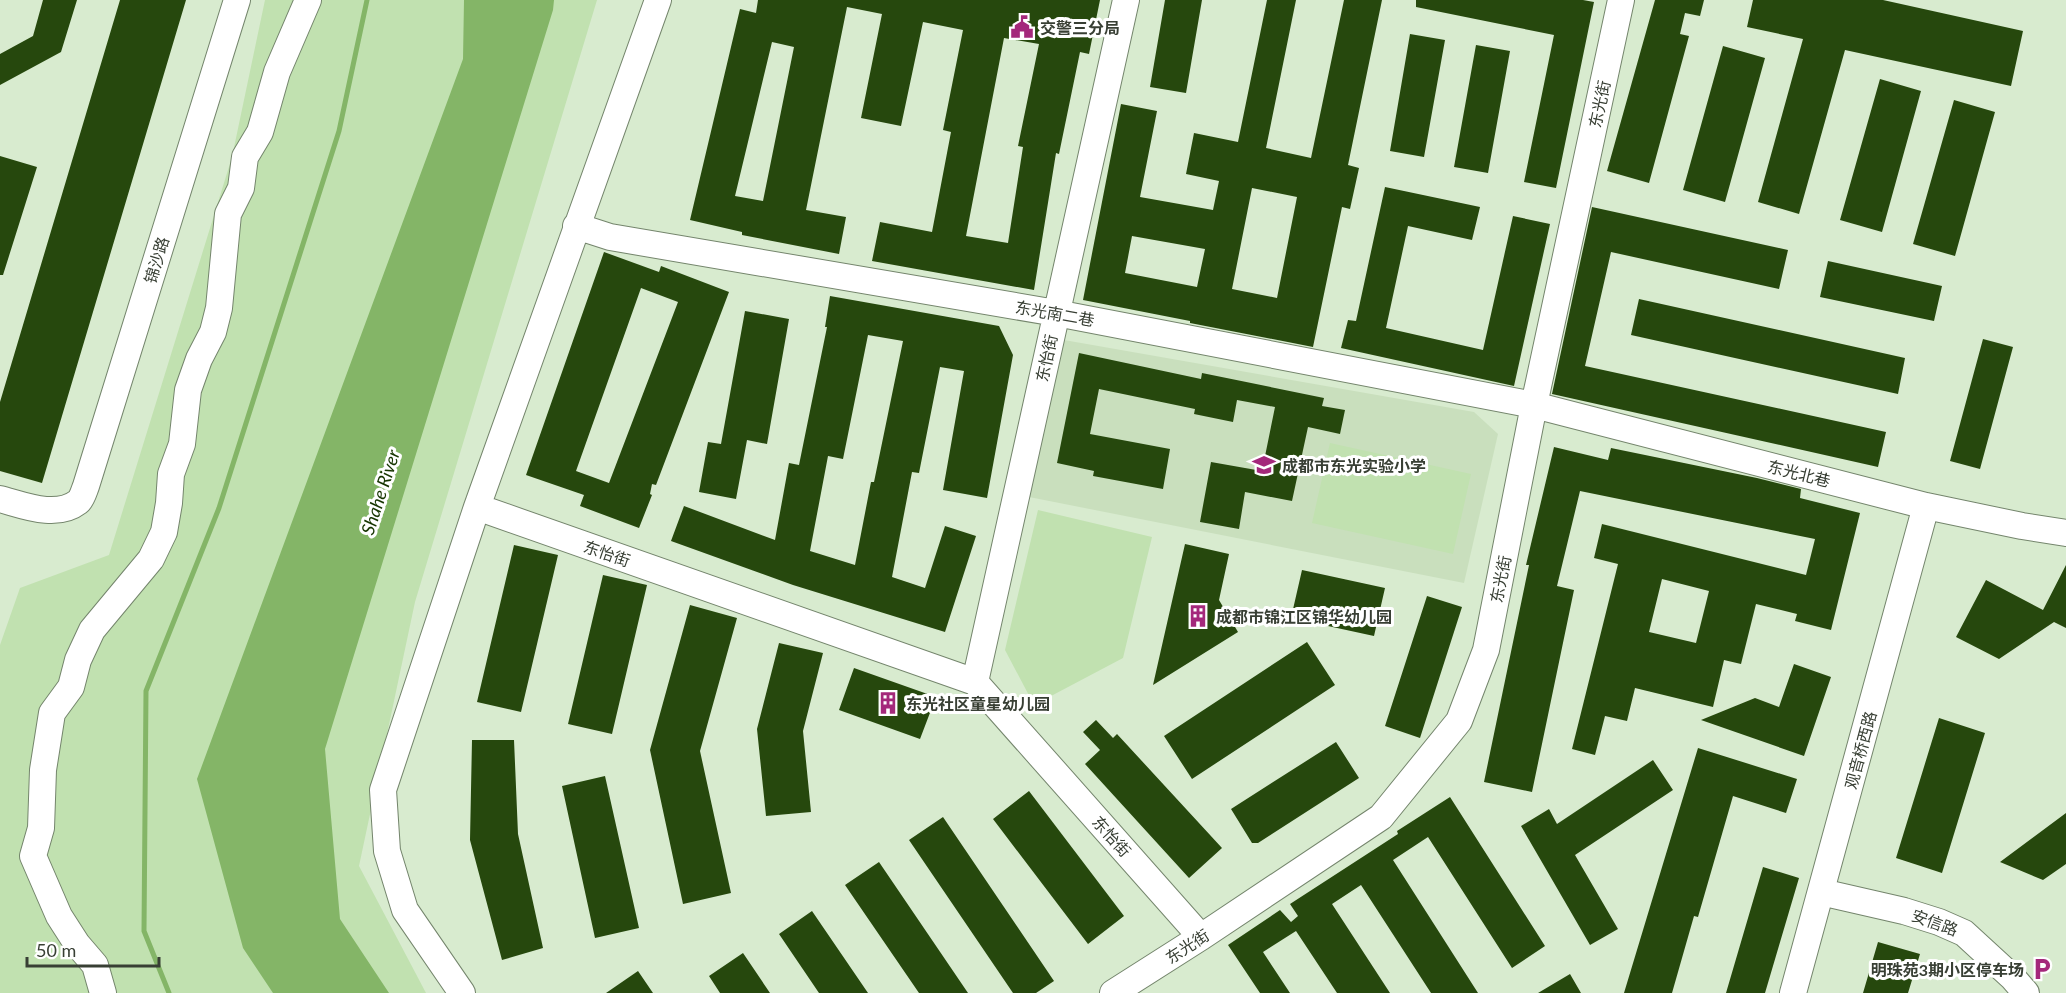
<svg xmlns="http://www.w3.org/2000/svg" width="2066" height="993" font-family="Lato,'Noto Sans SC',sans-serif">
<style>
.built{fill:#c9dfbd}
.green{fill:#c1e1b0}
.water{fill:#84b567}
.lines{fill:none;stroke-linecap:round;stroke-linejoin:round}
.stream{stroke:#84b567;stroke-width:5}
.building{fill:#26480d;fill-rule:evenodd}
.minor-casing{stroke:#74856c;stroke-width:28}
.minor{stroke:#fff;stroke-width:26}
.labels{text-anchor:middle;dominant-baseline:central;stroke-width:6;stroke-linejoin:round;paint-order:stroke}
.poi-label{font-size:16px;font-weight:bold;fill:#383f34;stroke:#fff;text-anchor:start}
.street-label{font-size:16px;fill:#383f34;stroke:#fff}
.water-label{font-size:18px;font-style:italic;fill:#163500;stroke:#fff}
</style>
<rect width="100%" height="100%" fill="#d8ebcf"/>
<path class="built" d="M1064,340l410,72 24,22 -34,149 -435,-86z"/>
<path class="green" d="M265,0h332l-182,602 -56,264 67,127h-426v-348l20,-57 89,-33 123,-398z
M1330,443l141,31 -18,80 -141,-31z
M1038,510l114,27 -29,121 -89,47 -29,-55z"/>
<path class="water" d="M464,0h90l-1,10 -228,739 15,170 49,74h-116l-30,-45 -46,-169 266,-720z"/>
<g class="lines">
<path class="stream" d="M169,993l-25,-62 2,-240 73,-183 120,-377 28,-131"/>
</g>
<path class="building" d="M43,0h34l-16,52 -61,33v-31l33,-18z
M120,0h66l-144,483 -42,-12v-69z
M758,0h342l-11,54 -9,-2 -21,102 -3,-1 -22,137 -162,-29 8,-39 52,10 19,-100 -8,-2 20,-100 -40,-8 -22,104 -40,-8 21,-104 -35,-7 -41,203 40,7 -7,37 -97,-19v-3l-52,-12 50,-211 16,4zM1004,38l35,6 -21,102 5,1 -15,96 -42,-7zM772,42l22,5 -31,154 -28,-5z
M1165,0h37l-16,93 -36,-6z
M1267,0h29l-30,148 45,10 33,-158h38l-34,165 11,3 -9,41 -8,-2 -29,140 -123,-24v-2l-107,-21 38,-196 36,7 -17,86 73,13 6,-29 -33,-7 8,-41 44,9zM1252,188l45,9 -20,101 -45,-9zM1132,236l73,13 -8,38 -72,-14z
M1416,0h167l11,2 -38,186 -32,-6 30,-147 -138,-28z
M1655,0h49l-4,16 -15,-3 -5,21 9,2 -40,147 -42,-12z
M1753,0h130l140,31 -12,55 -166,-36 -46,164 -41,-12 45,-163 -56,-12z
M1410,34l35,6 -21,117 -34,-6z
M1476,45l34,6 -22,122 -34,-6z
M1723,46l42,12 -40,144 -42,-12z
M1880,79l41,12 -39,141 -42,-12z
M1954,100l41,12 -40,144 -42,-12z
M0,156l37,11 -34,108h-3z
M1385,187l95,20 -8,33 -64,-14 -22,102 97,22 30,-134 37,8 -36,162 -173,-38 7,-28 8,1z
M1592,207l196,43 -9,39 -168,-37 -26,114 301,66 -8,35 -326,-73z
M604,252l55,20 2,-6 68,26 -73,193 -4,-1 -2,10 2,1 -13,33 -59,-22 4,-11 -58,-20zM641,288l37,14 -69,181 -33,-12z
M1828,261l114,25 -8,35 -114,-24z
M830,296l169,30 14,29 -26,143 -44,-8 21,-119 -24,-4 -21,106 -7,-1 -20,105 33,11 20,-62 31,10 -31,96 -152,-47 -122,-44 13,-35 91,34 14,-77 10,2 28,-138h-2zM868,335l35,6 -29,141h-3l-16,83 -45,-14 18,-95 15,3z
M1639,299l266,59 -7,36 -267,-59z
M745,311l44,8 -22,125 -20,-4 -11,59 -37,-7 9,-50 13,2z
M1983,339l30,8 -33,122 -30,-8z
M1079,353l122,26 1,-6 122,25 -2,8 23,4 -5,24 -32,-7 -16,74 -47,-9 -6,37 -39,-7 11,-60 51,9 13,-64 -38,-7 -4,22 -39,-8 1,-5 -96,-20 -9,45 80,15 -7,40 -70,-13 1,-5 -37,-8z
M1554,447l54,13 3,-12 146,30 44,11 -1,9 60,15 -29,117 -36,-9 2,-7 -41,-10 -15,60 -17,-4 -11,47 -78,-19 -8,33 -22,-5 -10,39 -23,-6 46,-185 -24,-6 8,-34 204,51 9,-36 -235,-48 -23,95 17,4 -42,202 -48,-10 45,-217h-3zM1662,579l47,12 -13,52 -47,-11z
M1185,544l44,10 -10,46 19,32 -85,53z
M514,545l44,10 -37,157 -44,-10z
M2066,565v63l-12,-6 -55,37 -43,-22 30,-57 57,30z
M1302,570l83,18 -11,48 -83,-18z
M603,575l44,10 -35,149 -44,-10z
M1427,596l35,11 -42,131 -35,-12z
M690,605l47,13 -37,133 31,142 -48,11 -33,-154z
M1307,642l28,43 -143,94 -28,-43z
M779,643l44,10 -20,78 8,81 -45,4 -9,-87z
M1794,664l37,13 -27,79 -103,-36 54,-22 24,9z
M854,668l82,29 -16,42 -81,-29z
M1939,718l46,15 -43,140 -46,-15z
M1096,720l17,18 4,-4 105,114 -33,30 -104,-114 15,-14 -17,-18z
M472,740h42l4,94 25,114 -41,12 -32,-120z
M1336,742l23,36 -101,65h-6l-21,-34z
M1698,748l99,31 -11,34 -53,-17 -35,121 -4,-1 -22,77h-48z
M1653,760l20,30 -98,65 43,74 -28,16 -69,-119 28,-17 8,15z
M605,776l34,152 -44,10 -33,-152z
M1029,791l95,125 -36,28 -95,-125z
M1450,797l95,149 -33,22 -84,-131 -35,23 85,133h-47l-70,-108 -29,19 58,89h-53l-41,-62 -33,21 27,41h-30l-32,-48 52,-35 11,12 7,-6 -8,-12 108,-70 -1,-3z
M2066,813v51l-23,16 -43,-18z
M943,817l111,164 -18,12h-23l-104,-153z
M879,862l89,131h-49l-74,-108z
M1763,867l36,11 -34,115h-39z
M812,911l56,82h-49l-40,-59z
M1878,942l42,12 -12,39h-45z
M743,953l27,40h-50l-11,-17z
M638,971l15,22h-47z
M1570,974l11,19h-43z"/>
<g class="lines">
<g class="minor-casing">
<path id="minor" d="M576,226l34,11 446,76 478,92 392,101 96,20 44,7
M0,499c23,6 56,20 78,3 4,-3 6,-11 8,-16l151,-486
M477,507l498,175 226,255
M975,682l151,-682
M1821,892l83,19 35,11 25,11 49,45 13,15
M103,993l-8,-28 -18,-21 -18,-28 -26,-60 8,-28 2,-58 9,-57 19,-26 7,-27 14,-30 59,-71 13,-27 5,-29 2,-29 11,-30 6,-54 11,-31 14,-27 6,-24 9,-94 13,-26 4,-31 15,-25 17,-60 31,-72
M462,993l-57,-83 -18,-59 -4,-61 94,-283 181,-507
M1113,993l88,-56 180,-120 78,-96 27,-71 48,-245 87,-405
M1793,993l133,-487"/>
</g>
<use href="#minor" class="minor"/>
</g>
<defs>
<g id="civic-bare" transform="scale(1.8)"><path d="M-.6-6.5H3V-4.5H.6V-3L4-1V1h2V6H-6V1h2V-1L-.6-3ZM-1.2 2.5V6h2.4V2.5Z" fill="#a4287b" stroke="#fff" stroke-width="2.5" paint-order="stroke"/></g>
<g id="school-bare" transform="scale(1.8)"><path d="M0-5L7-2L0 1L-7-2ZM-4 1L0 2.5L4 1V4Q0 6-4 4Z" fill="#a4287b" stroke="#fff" stroke-width="2.5" paint-order="stroke"/></g>
<g id="building-bare" transform="scale(1.8)"><path d="M-4-6H4V6H1V3H-1V6H-4ZM-2.5-4.3h1.7v1.8h-1.7ZM.8-4.3h1.7v1.8H.8ZM-2.5-1h1.7V.8h-1.7ZM.8-1h1.7V.8H.8Z" fill="#a4287b" stroke="#fff" stroke-width="2.5" paint-order="stroke"/></g>
<g id="parking-bare" transform="scale(1.8)"><path d="M-3.5-5.5H1a3.5 3.5 0 0 1 0 7H-1V5.5H-3.5ZM-1-3.4V-.6H.8a1.4 1.4 0 0 0 0-2.8Z" fill="#a4287b" stroke="#fff" stroke-width="2.5" paint-order="stroke"/></g>
</defs>
<g fill-rule="evenodd">
<use href="#civic-bare" x="1022" y="27"/>
<use href="#school-bare" x="1264" y="465"/>
<use href="#building-bare" x="1198" y="616"/>
<use href="#building-bare" x="888" y="703"/>
<use href="#parking-bare" x="2042" y="969"/>
</g>
<g class="labels">
<g class="poi-label">
<text x="1040" y="27">交警三分局</text>
<text x="1282" y="465">成都市东光实验小学</text>
<text x="1216" y="616">成都市锦江区锦华幼儿园</text>
<text x="906" y="703">东光社区童星幼儿园</text>
<text x="2024" y="969" text-anchor="end">明珠苑3期小区停车场</text>
</g>
<g class="street-label">
<text transform="translate(1599 104) rotate(-78)">东光街</text>
<text transform="translate(156 260) rotate(-73)">锦沙路</text>
<text transform="translate(1055 313) rotate(10)">东光南二巷</text>
<text transform="translate(1046 358) rotate(-78)">东怡街</text>
<text transform="translate(1799 473) rotate(14)">东光北巷</text>
<text transform="translate(607 553) rotate(19)">东怡街</text>
<text transform="translate(1500 579) rotate(-79)">东光街</text>
<text transform="translate(1860 750) rotate(-75)">观音桥西路</text>
<text transform="translate(1112 836) rotate(48)">东怡街</text>
<text transform="translate(1935 922) rotate(20)">安信路</text>
<text transform="translate(1187 946) rotate(-33)">东光街</text>
</g>
<g class="water-label">
<text transform="translate(380 492) rotate(-72)">Shahe River</text>
</g>
</g>
<path d="M27 957v9h132v-9" fill="none" stroke="#383f34" stroke-width="3"/>
<text x="36" y="957" font-size="18" fill="#383f34" stroke="#ffffff" stroke-width="4.5" paint-order="stroke">50 m</text>
</svg>
